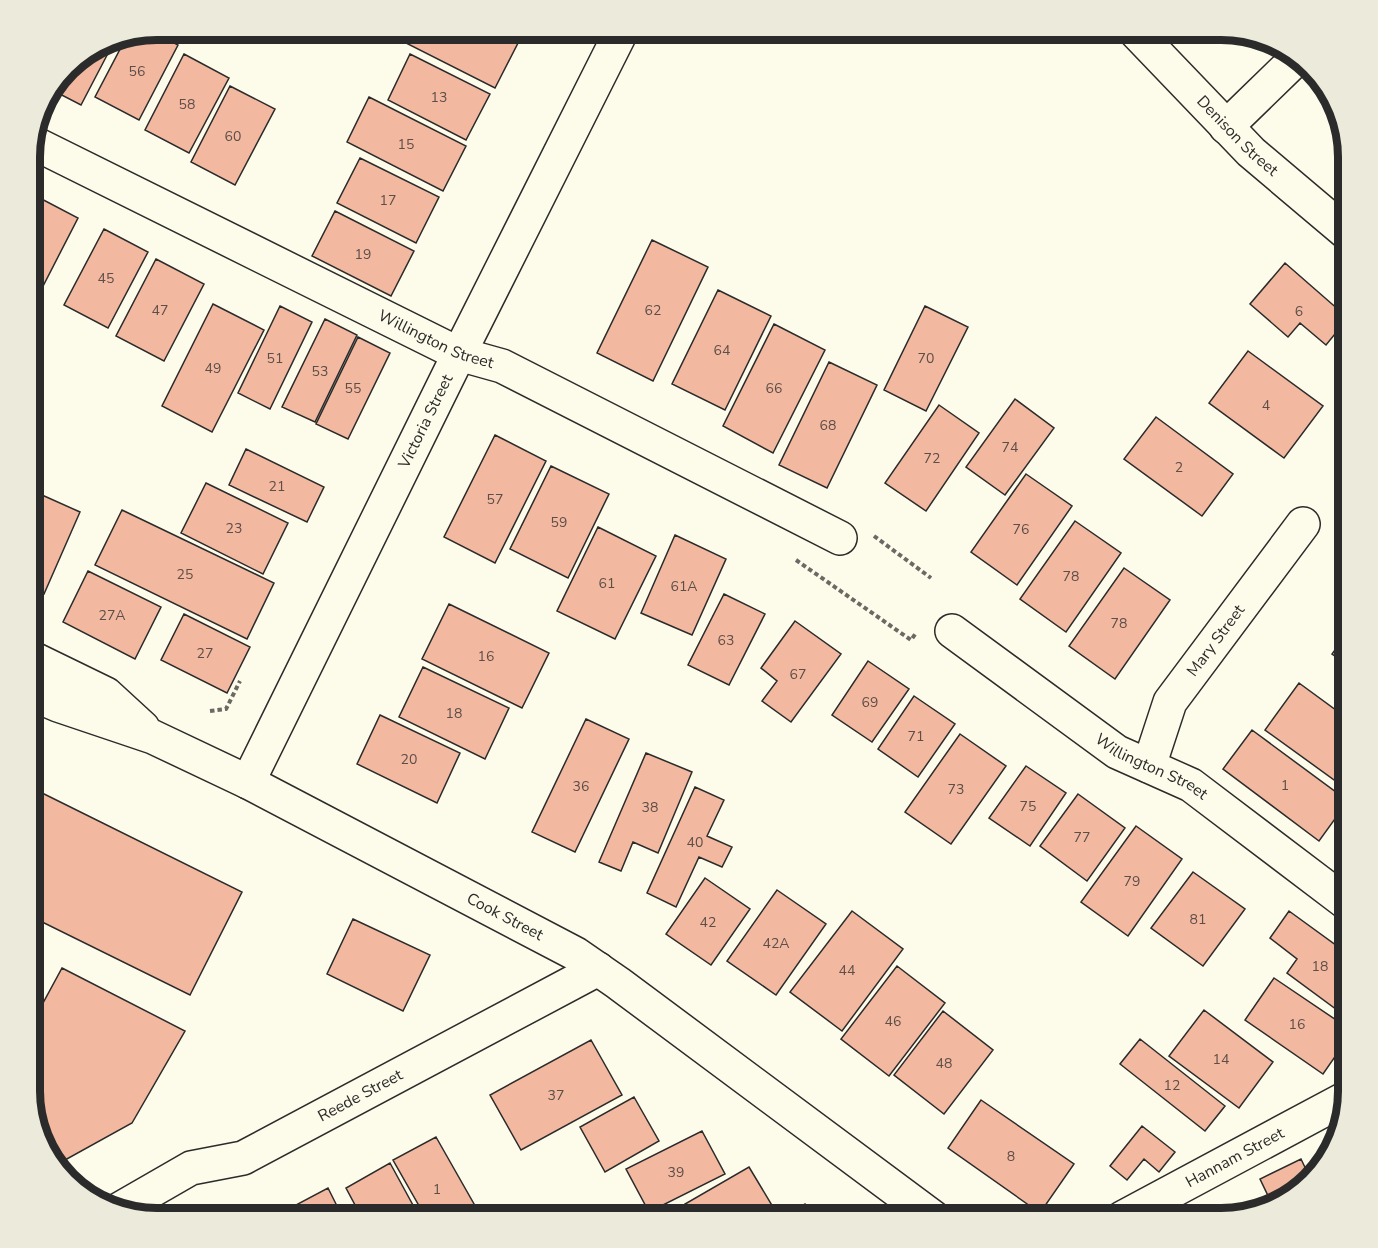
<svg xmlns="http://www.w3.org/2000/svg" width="1378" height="1248" font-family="'Nunito Sans',sans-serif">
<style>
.building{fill:#f2b8a0;stroke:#2b2b2b;stroke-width:1.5}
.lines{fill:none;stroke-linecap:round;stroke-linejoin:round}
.minor-casing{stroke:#2b2b2b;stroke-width:36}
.path{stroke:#6a6964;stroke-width:4;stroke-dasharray:4.5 3;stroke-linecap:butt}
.minor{stroke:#fdfbea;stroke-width:33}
.labels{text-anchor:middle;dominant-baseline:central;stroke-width:4.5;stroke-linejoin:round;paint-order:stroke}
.number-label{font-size:14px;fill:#5d4e48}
.street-label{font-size:16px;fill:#2b2b2b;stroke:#fdfbea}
.rim{fill:none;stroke:#2b2b2b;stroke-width:8}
</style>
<rect width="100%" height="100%" fill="#fdfbea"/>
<path class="building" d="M403,30h89l26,13 -23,45 -97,-49z
M152,31l26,14 -39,75 -44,-23 32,-61z
M116,38l-35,67 -29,-15 21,-28 36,-22z
M184,54l45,24 -40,75 -44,-23z
M410,54l80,40 -24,46 -78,-40z
M230,86l45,23 -40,76 -44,-23z
M369,97l97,49 -23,45 -96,-49z
M360,158l79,39 -23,46 -79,-40z
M34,195l44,23 -39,76 -9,-5v-88z
M335,211l79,40 -23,45 -79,-40z
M104,229l44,23 -40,76 -44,-23z
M652,240l56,27 -55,114 -56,-28z
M156,259l48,25 -40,77 -48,-25z
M1285,263l63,55 -22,27 -26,-22 -12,14 -38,-33z
M718,290l53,26 -46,94 -53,-26z
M213,304l51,26 -52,102 -50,-26z
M280,306l32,16 -42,87 -32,-16z
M925,306l43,21 -42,84 -42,-21z
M325,319l32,16 -42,87 -33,-15z
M774,324l51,26 -52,103 -50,-27z
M358,337l32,16 -42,86 -32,-15z
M1248,351l75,55 -39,52 -75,-55z
M829,362l48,23 -50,103 -48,-23z
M1015,399l39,29 -49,67 -39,-28z
M939,405l40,28 -53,78 -41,-28z
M1156,417l77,57 -31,42 -78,-57z
M495,435l51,26 -51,102 -51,-26z
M246,449l78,38 -17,35 -78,-37z
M30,461l12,6 -12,26z
M551,466l58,28 -41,84 -58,-29z
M1026,474l46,32 -55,79 -46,-33z
M206,483l82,40 -25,51 -82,-41z
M42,495l38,17 -36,82 -14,-6v-65z
M122,510l152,73 -27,56 -152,-74z
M1075,521l46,32 -55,79 -46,-33z
M598,527l58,29 -41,83 -58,-28z
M675,535l51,24 -34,76 -51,-22z
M1124,568l46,32 -55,79 -46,-33z
M88,571l73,36 -26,52 -72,-37z
M724,594l41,20 -36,71 -41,-20z
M449,604l100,49 -27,55 -100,-49z
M184,614l66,33 -23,46 -66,-33z
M795,621l46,33 -50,68 -29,-21 15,-20 -16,-13z
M1348,632v33l-16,-11z
M868,661l41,28 -37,53 -40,-27z
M423,667l86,41 -24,51 -86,-42z
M1299,683l49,36v71l-83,-60z
M914,696l41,28 -37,53 -40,-28z
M380,715l80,38 -23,50 -80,-39z
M586,719l43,20 -54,113 -43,-20z
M1252,730l96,71 -29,40 -96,-72z
M960,734l46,32 -55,78 -46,-32z
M646,753l46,19 -34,81 -25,-11 -12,29 -22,-9z
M1026,766l40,27 -36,53 -41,-28z
M30,787l212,105 -52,103 -160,-79z
M695,787l29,13 -17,36 25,11 -10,20 -23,-10 -23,50 -29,-14z
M1078,794l47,34 -38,53 -47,-35z
M1136,826l46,33 -54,77 -47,-34z
M1193,872l52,37 -42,57 -52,-38z
M705,878l45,31 -39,56 -45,-31z
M777,890l49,34 -50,71 -49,-34z
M852,911l51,38 -61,82 -52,-39z
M1289,911l59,43v64l-61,-45 10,-14 -27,-21z
M353,919l77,36 -27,56 -76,-37z
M897,966l48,37 -56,73 -48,-37z
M62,968l123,63 -53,92 -76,42 -13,-18 -13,-48v-72z
M1274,978l74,50v10l-25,36 -78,-54z
M1204,1010l69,52 -34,46 -70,-52z
M943,1011l50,39 -49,64 -50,-39z
M1140,1039l85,67 -20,25 -85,-67z
M591,1040l31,55 -101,55 -31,-55z
M634,1097l25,44 -54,31 -25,-45z
M981,1100l93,64 -34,49 -92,-65z
M1142,1126l33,26 -16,20 -15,-13 -17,21 -17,-14z
M702,1131l23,43 -76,38 -23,-43z
M436,1137l46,81h-56l-33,-58z
M1301,1159l10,21 -38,26 -13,-27z
M390,1163l30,55h-58l-16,-30z
M749,1167l27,45 -9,6h-73l-9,-14z
M328,1188l15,30h-65l-1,-3z
M805,1204l9,14h-34z"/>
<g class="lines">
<g class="minor-casing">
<g id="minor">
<path id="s1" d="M1134,30l117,122 97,82"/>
<path d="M1226,127l71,-69"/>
<path id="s2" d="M32,142l427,212 43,12 338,172"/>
<path id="s3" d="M952,631l165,121 74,33 157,119"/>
<path d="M30,657l76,37 37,34"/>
<path id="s4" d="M30,693l28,12 95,32 95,45 328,172 42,29 316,235"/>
<path id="s5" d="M1149,766l21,-64 133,-178"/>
<path id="s6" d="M248,782l211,-428 163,-324"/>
<path id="s7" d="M118,1210l73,-42 52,-10 355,-189"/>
<path id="s8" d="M1122,1218l226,-121"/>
</g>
</g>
<path class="path" d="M874,536l57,42
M1347,558l1,-1
M796,560l115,80 5,-7
M210,711l16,-2 14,-28"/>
<use href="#minor" class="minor"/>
</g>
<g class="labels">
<g class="number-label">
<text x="137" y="71">56</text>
<text x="439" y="97">13</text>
<text x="187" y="104">58</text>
<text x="233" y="136">60</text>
<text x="406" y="144">15</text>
<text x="388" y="200">17</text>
<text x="363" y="254">19</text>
<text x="106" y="278">45</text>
<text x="160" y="310">47</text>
<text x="653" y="310">62</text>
<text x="1299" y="311">6</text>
<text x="722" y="350">64</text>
<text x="275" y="358">51</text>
<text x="926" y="358">70</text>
<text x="213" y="368">49</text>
<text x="320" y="371">53</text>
<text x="353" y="388">55</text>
<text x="774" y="388">66</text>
<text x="1266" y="405">4</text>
<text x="828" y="425">68</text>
<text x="1010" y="447">74</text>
<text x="932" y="458">72</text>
<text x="1179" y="467">2</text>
<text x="277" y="486">21</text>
<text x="495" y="499">57</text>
<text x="559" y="522">59</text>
<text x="234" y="528">23</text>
<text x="1021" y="529">76</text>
<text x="185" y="574">25</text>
<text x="1071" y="576">78</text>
<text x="607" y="583">61</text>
<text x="684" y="586">61A</text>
<text x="112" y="615">27A</text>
<text x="1119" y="623">78</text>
<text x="726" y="640">63</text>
<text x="205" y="653">27</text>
<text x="486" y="656">16</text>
<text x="798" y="674">67</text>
<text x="870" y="702">69</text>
<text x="454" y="713">18</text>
<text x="916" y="736">71</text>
<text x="409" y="759">20</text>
<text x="1285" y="785">1</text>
<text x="581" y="786">36</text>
<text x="956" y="789">73</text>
<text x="1028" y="806">75</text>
<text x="650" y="807">38</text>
<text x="1082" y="837">77</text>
<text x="695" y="842">40</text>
<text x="1132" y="881">79</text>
<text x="1198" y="919">81</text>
<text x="708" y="922">42</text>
<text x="776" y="943">42A</text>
<text x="1320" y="966">18</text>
<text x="847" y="970">44</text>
<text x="893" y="1021">46</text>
<text x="1297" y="1024">16</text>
<text x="1221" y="1059">14</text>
<text x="944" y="1063">48</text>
<text x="1172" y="1085">12</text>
<text x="556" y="1095">37</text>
<text x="1011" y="1156">8</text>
<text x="676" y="1172">39</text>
<text x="437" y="1189">1</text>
</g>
<g class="street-label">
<text stroke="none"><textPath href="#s1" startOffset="148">Denison Street</textPath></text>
<text stroke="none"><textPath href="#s2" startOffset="450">Willington Street</textPath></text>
<text stroke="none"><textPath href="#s6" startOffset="402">Victoria Street</textPath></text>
<text stroke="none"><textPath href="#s5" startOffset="144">Mary Street</textPath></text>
<text stroke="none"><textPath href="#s3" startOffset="242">Willington Street</textPath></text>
<text stroke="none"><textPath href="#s4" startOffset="526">Cook Street</textPath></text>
<text stroke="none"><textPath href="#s7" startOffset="270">Reede Street</textPath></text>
<text stroke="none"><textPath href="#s8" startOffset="128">Hannam Street</textPath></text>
</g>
</g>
<path d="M0 0H1378V1248H0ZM157 40H1221A117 117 0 0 1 1338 157V1091A117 117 0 0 1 1221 1208H157A117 117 0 0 1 40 1091V157A117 117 0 0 1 157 40Z" fill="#eceadb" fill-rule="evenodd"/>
<path class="rim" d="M157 40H1221A117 117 0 0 1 1338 157V1091A117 117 0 0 1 1221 1208H157A117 117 0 0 1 40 1091V157A117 117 0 0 1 157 40Z"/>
</svg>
